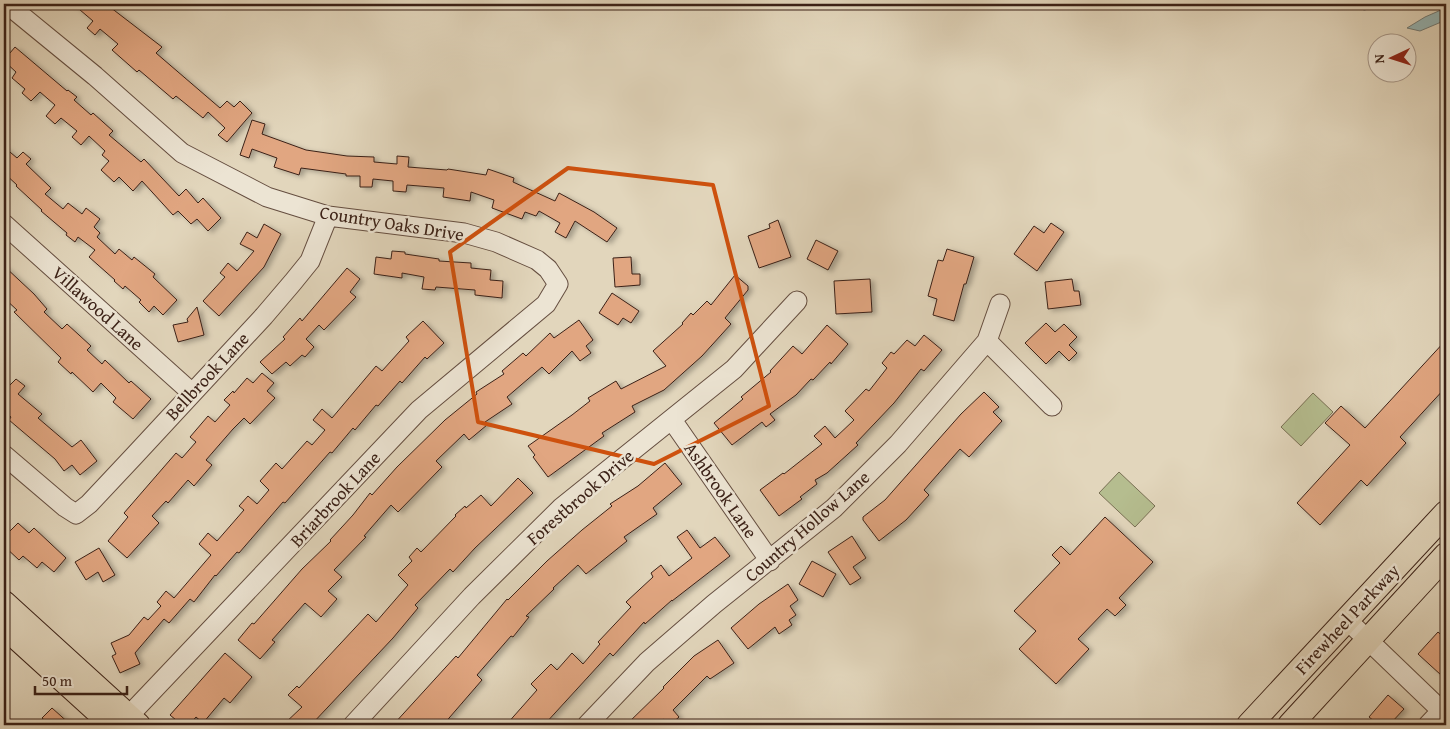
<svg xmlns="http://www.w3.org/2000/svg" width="1450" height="729" font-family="'Gentium Book Plus',serif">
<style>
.green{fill:#b5bd8f;stroke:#786f53}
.water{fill:#96b7b7;stroke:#727b77}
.building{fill:#e1a681;stroke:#3b2117;filter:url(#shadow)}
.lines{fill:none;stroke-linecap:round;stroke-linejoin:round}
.minor-casing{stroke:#654e40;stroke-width:21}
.major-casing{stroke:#3b2117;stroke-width:26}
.minor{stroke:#ece4d3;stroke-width:19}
.major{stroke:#e2d6bc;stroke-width:24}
.marked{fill:none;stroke:#ce510e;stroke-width:4;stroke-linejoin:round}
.labels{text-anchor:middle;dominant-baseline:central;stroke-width:5;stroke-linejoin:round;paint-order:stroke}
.street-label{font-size:18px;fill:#3b2117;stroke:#ece4d3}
</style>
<defs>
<filter id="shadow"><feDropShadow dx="4" dy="2" stdDeviation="2.5" flood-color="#0004"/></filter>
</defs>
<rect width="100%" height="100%" fill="#e2d6bc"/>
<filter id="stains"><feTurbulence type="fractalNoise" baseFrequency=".004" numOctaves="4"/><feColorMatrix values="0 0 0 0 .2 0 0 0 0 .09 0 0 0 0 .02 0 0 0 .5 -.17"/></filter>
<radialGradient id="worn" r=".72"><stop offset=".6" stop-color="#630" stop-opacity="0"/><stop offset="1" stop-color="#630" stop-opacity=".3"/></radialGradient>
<path class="green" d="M1313,393l20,19 -32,34 -20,-19z
M1119,472l36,34 -20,21 -36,-34z"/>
<path class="water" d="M1353,4h40l-29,6z
M1443,4h3v16l-26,11 -13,-3 18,-11 16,-7z"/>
<path class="building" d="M73,4h33l56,43 -6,6 64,55 7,-7 7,6 6,-6 12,12 -25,29 -9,-7 7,-7 -17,-16 -5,6 -27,-22 -3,3 -34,-29 -2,2 -25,-22 6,-6 -18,-15 -5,6 -8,-7 6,-7z
M4,47l6,6 5,-6 52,44 1,-1 9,7 -3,3 17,15 2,-2 20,18 -4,4 32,27 3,-3 35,37 7,-7 12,14 5,-5 18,20 -13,13 -11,-12 -6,5 -13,-13 -5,4 -31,-34 -9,10 -14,-14 -5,5 -13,-12 8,-9 -7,-6 3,-4 -16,-15 -8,9 -9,-8 5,-6 -16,-13 -6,6 -9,-8 9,-11 -15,-13 -9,9 -9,-8 3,-4 -13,-11 4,-6 -12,-11z
M252,120l13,4 -3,10 44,16 41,6 27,1v5l23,2v-8l12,1 -1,10 39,3 1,-1 38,6 2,-6 26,9 -1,4 42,19 4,-8 35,19 23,16 -10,14 -32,-21 -9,17 -11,-6 5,-9 -21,-12 -3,5 -11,-4 -3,7 -30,-11 2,-8 -23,-8 -1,9 -27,-4 1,-9 -37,-3 -1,7 -13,-1v-10l-20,-2 -1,8h-12v-11h-14v-2l-45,-6 -2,7 -25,-8 3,-9 -25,-9 -3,9 -9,-3z
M4,147l13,11 6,-6 8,7 -5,5 25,24 -6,6 18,15 5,-6 14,11 4,-6 14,11 -6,8 6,6 -3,4 18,17 4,-5 13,11 2,-3 21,17 -2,3 24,23 -14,15 -9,-9 -5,6 -10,-10 2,-2 -16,-14 -2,3 -9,-8 1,-1 -26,-23 6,-7 -17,-13 -3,5 -9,-7 1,-2 -26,-22 1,-1 -26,-24 1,-1 -13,-12z
M778,220l13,37 -32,11 -11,-32 22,-8 -1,-4z
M1051,223l13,9 -27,39 -23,-17 20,-28 10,7z
M264,224l17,10 -17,33 -45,49 -16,-15 22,-24 -5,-4 8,-10 9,8 17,-20 -14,-7 7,-12 10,6z
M816,240l22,11 -10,19 -21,-11z
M947,249l27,8 -8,27h-2l-10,37 -21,-6 4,-16 -9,-3 10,-36 5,1z
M392,251l13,1v2l34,5v2l32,2v5l20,2 -1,10 13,1 -1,17 -27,-3v-5l-39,-3 -1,3 -13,-1 2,-12 -22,-4v5l-28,-4 2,-17 15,2z
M631,257l1,17h8v11l-25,2 -2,-29z
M4,266l30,28 13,15 -3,3 18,17 5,-5 24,22 -4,4 15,14 3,-4 24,23 2,-2 20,18 -18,20 -20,-17 3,-4 -15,-15 -8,9 -21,-20 -1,2 -13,-12 3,-4 -47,-46 3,-2 -13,-12z
M347,268l13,11 -10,13 6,5 -32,33 -5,-5 -13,14 8,8 -9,10 -3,-2 -12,11 -4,-4 -14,12 -12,-12 25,-23 -2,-2 17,-19 2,3z
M735,275l13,11v4l-23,28 6,6 -29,32 -38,34 -32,16 3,6 -33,21 2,3 -56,41 -15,-20 2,-2 -7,-9 44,-31 18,-14 -2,-3 28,-17 5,8 45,-23 -13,-15 30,-27 -1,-1 9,-10 2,2 14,-14 4,4z
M870,279l2,33 -36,2 -2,-33z
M1072,279l2,12h5l2,14 -33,4 -3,-27z
M612,293l27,18 -8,12 -8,-5 -5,7 -19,-12z
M197,307l7,28 -26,7 -5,-17 15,-3 -1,-3z
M579,320l14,20 -7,6 5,7 -11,8 -8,-10 -23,23 -7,-7 -35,30 5,7 -27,18 2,3 -18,15 -5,-6 -28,27 6,6 -44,45 -7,-7 -27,31 2,1 -32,33 8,7 -14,14 9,8 -16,18 -16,-14 -33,37 3,2 -15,17 -22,-19 14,-17 2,1 48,-55 29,-28 -1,-1 23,-25 17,-22 2,2 25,-28 48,-47 32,-26 -1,-2 28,-18 -2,-3 21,-18 3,3 24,-23 4,5z
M423,321l21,22 -17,16 -2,-2 -23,26 -2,-2 -22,25 -2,-1 -21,25 -2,-2 -21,25 -2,-1 -45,51 -2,-1 -44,51 -2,-1 -21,24 -1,-1 -21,27 -4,-3 -21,24 -5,-4 -29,34 5,11 -20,9 -8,-17 4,-2 -5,-11 18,-8 15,-18 4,3 13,-14 -4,-4 9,-11 8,7 37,-43 -12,-11 9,-11 9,8 27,-31 -5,-4 9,-10 9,8 12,-14 -9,-9 16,-18 6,6 25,-28 5,4 13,-15 -12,-10 9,-11 10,9 44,-52 6,5 27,-30 -3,-4z
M1046,323l9,9 9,-8 13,13 -8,8 8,8 -8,8 -10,-10 -13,13 -21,-21z
M827,325l21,19 -17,20 -1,-2 -17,18 -2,-1 -15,16 -26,19 5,6 -9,7 -4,-5 -30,23 -18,-22 29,-24 -2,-2 30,-25 -1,-1 23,-25 9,8z
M924,335l18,15 -18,21 -3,-2 -27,34 -38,40 2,2 -31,28 -12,7 2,4 -17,13 2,2 -23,17 -19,-26 23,-17 1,1 38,-30 -8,-8 11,-10 10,12 19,-18 -9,-9 21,-22 3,2 18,-23 -5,-5 9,-11 3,2 13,-14 8,6z
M1446,340v47l-46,50 6,6 -39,43 -6,-6 -41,45 -23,-22 53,-58 -25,-22 16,-17 24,22z
M262,373l12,10 -7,8 8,7 -25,26 -6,-6 -11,11 -27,31 6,5 -18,21 -6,-6 -20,23 -2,-2 -14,15 7,7 -32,35 -19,-17 20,-24 -4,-4 52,-60 6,5 14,-16 -6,-5 18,-21 7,6 15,-17 -6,-5 9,-9 1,2 13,-15 6,5z
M16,379l9,7 -7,8 24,20 -4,4 34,29 9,-7 16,21 -17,14 -8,-10 -8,6 -9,-12 -46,-39 2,-3 -7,-6v-29l5,4z
M984,392l15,15 -6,5 9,9 -33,36 -9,-8 -36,41 5,5 -23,25 -27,21 -16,-21v-3l22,-17 76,-86z
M665,463l17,21 -29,24 4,6 -33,23 3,4 -41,33 -8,-9 -25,23 1,1 -28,27 3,1 -16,20 -2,-1 -34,39 5,5 -39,45h-50l63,-69 2,2 49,-59 1,1 39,-39 35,-31 30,-24 -2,-2 28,-18z
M518,478l15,15 -58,55 -22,24 -3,-3 -35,36 3,3 -25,30 -82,87h-28l19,-18 -14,-12 9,-9 2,2 69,-74 8,8 32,-37 -10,-10 14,-14 -3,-4 8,-9 4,4 35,-36 -1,-1 10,-9 1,2 15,-13 10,11z
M1105,517l48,45 -34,36 7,7 -11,11 -8,-7 -29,30 11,10 -33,35 -37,-35 17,-18 -22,-20 46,-48 -8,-8 9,-9 9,9z
M18,523l11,10 5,-5 32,30 -12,14 -12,-10 -5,6 -14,-12 -4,4 -15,-14v-9z
M687,530l13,18 15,-11 15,19 -58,45v-1l-27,24 -1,-2 -31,34 -3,-3 -66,72h-38l31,-35 -6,-6 20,-20 6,6 15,-17 11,11 17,-20 -2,-2 33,-35 -5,-5 27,-25 -2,-4 10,-8 8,11 23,-18 -15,-21z
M852,536l14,22 -13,9 8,11 -11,7 -22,-33z
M99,548l16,27 -12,7 -5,-10 -12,8 -11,-18z
M812,561l24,13 -13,23 -24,-13z
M788,584l10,16 -8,6 6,9 -7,5 3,5 -13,9 -4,-7 -27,22 -17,-21 28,-24z
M1438,632l8,7v30l-5,6 -23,-21z
M718,640l16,23 -24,16 -3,-3 -34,34 6,7 -9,8 -7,-6 -6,6h-31l38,-37 -1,-1 31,-31z
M225,653l27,24 -22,26 -6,-5 -21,25 -7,-6 -7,8h-7l-12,-10z
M1388,695l16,14 -13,14 -4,-4 -6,6h-2l-10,-8z
M52,708l19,17h-21l-8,-7z"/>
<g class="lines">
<g class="minor-casing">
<path id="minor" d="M7,4l88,72 87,77 85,44 61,19 136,17 32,9 41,18 11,9 10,15 -12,20 -127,106 -299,315
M4,224l188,169
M987,341l65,65
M672,420l98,141
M4,455l61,52 11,7 13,-10 46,-49 129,-139 29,-34 17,-21 18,-45
M1346,619l100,96
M353,725l119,-129 89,-88 173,-139 63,-68
M587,725l60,-63 67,-58 120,-96 64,-64 89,-103 13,-37
M1428,725l18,-19"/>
</g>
<g class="major-casing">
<path id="major" d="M4,603l134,122
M4,626l109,99
M1249,725l197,-212
M1290,725l156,-170"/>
</g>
<use href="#minor" class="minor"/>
<use href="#major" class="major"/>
</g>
<path class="marked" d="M568,168l145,17 56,221 -115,58 -176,-42 -28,-170z"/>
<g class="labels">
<g class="street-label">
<text transform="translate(392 223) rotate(9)">Country Oaks Drive</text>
<text transform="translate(98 308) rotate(42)">Villawood Lane</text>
<text transform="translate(207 376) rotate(-47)">Bellbrook Lane</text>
<text transform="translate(721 490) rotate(55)">Ashbrook Lane</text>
<text transform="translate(580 497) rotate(-41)">Forestbrook Drive</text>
<text transform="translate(335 499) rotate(-47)">Briarbrook Lane</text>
<text transform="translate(807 526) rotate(-41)">Country Hollow Lane</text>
<text transform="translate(1347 619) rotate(-47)">Firewheel Parkway</text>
</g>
</g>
<rect width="1450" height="729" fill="none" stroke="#e2d6bc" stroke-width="20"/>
<rect x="5" y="5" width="1440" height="719" fill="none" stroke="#3b2117" stroke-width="2.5"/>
<rect x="10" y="10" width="1430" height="709" fill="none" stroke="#3b2117"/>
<g transform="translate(1392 58) rotate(266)"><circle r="24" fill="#ece4d3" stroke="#a59688"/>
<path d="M0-4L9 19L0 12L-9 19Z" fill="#8f2418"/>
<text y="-8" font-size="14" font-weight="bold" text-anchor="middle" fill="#3b2117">N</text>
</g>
<path d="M35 686v8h92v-8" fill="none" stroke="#3b2117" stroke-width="2.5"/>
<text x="42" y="686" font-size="15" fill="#3b2117" stroke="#ece4d3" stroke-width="4" paint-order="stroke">50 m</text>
<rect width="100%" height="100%" filter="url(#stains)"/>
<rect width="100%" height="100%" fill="url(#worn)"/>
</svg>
